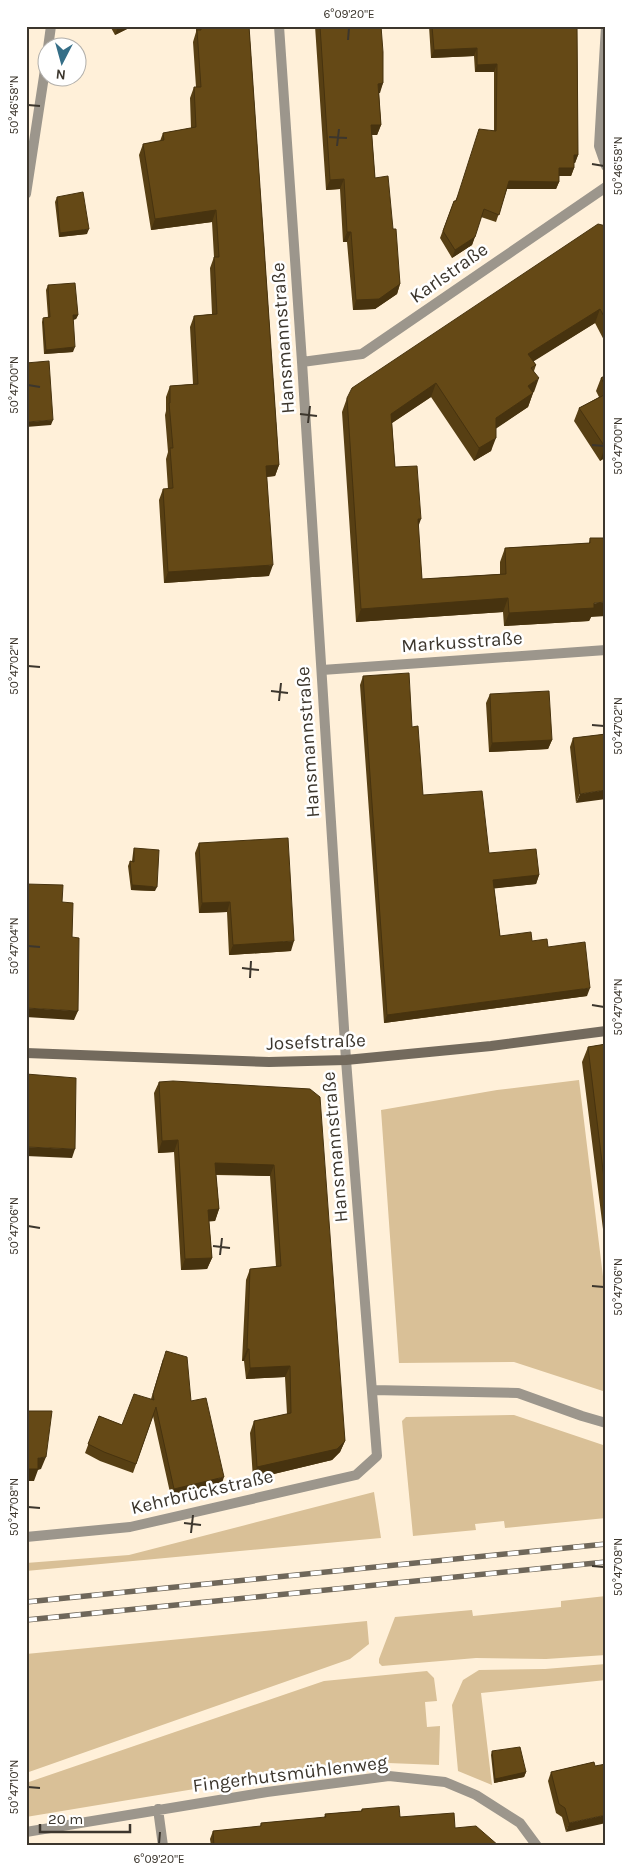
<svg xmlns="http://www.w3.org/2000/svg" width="632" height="1872" font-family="Karla,sans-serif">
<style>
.green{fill:#d9c097}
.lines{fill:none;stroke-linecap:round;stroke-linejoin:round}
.street{stroke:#9c968c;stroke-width:10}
.secondary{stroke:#736a5d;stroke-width:10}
.rail-casing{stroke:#6f675a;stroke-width:5.5}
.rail{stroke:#fff;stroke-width:4;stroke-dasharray:11;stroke-linecap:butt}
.wall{fill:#573f13}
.shaded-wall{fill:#47330f}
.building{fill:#654916;stroke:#47330f}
.ticks{fill:none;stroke:#3c362d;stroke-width:2}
.labels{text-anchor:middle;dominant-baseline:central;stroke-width:5;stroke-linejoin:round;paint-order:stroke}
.street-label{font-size:19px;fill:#3c362d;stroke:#fff}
.neatline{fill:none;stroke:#3c362d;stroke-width:2}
.ticks-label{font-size:12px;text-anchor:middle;fill:#3c362d}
</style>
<rect width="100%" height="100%" fill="#fff0d9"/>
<path class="green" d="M579,1080l27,221v91l-92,-30 -115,1 -18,-253 116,-20z
M514,1415l92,31v72l-101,10 -1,-7 -29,3 1,6 -63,6 -11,-115 4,-4z
M374,1492l7,46 -355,33v-8l103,-8z
M606,1596v59l-60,4 -70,-1 -94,8 -3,-3v-4l16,-42 77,-7 1,6 88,-9v-6z
M367,1621l2,23 -19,15 -324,114v-119z
M606,1664v16l-125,13 11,92 -34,-14 -6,-66 11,-25 16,-10 66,-1z
M427,1671l7,7 3,23 -12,1 2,25 13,-1 -1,39 -51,-2 -122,14 -240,40v-34l298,-102z"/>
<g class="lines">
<path class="street" d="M606,26l-7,120 7,20
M48,48l3,-22
M26,194l22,-144
M302,362l60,-8 244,-167
M322,670l284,-20
M372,1390l146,3 64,23 24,7
M26,1537l104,-10 226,-52 21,-19 -31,-396 -44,-698 -23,-336
M158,1809l5,37
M26,1832l241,-40 122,-16 56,6 31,13 44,28 17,23"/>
<path class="secondary" d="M26,1053l243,9 77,-2 145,-14 115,-15"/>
<g class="rail-casing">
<path id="rail" d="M26,1602l580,-58
M26,1620l580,-58"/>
</g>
<use href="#rail" class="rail"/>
</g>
<path class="wall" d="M110,26h23l-18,9z
M196,26h53l30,439 -4,11 -8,1 2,99 -105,7 -5,-83 4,-11h5l-2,-30 2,-7 -3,-37 1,-4v-14l4,-11 23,-2 -3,-57 4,-11 18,-2 -2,-46 4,-11 -2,-35 -61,8 -12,-75 4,-11 17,-3 3,-8 28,-5 -1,-30 4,-11h2l-3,-45 3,-10z
M315,26h66l2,57 -4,10 2,32 -4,10h-5l3,43 18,51 7,55 -3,10 -22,15 -22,1 -6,-68h-4l-3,-53 -14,1z
M429,26h148l1,129 -3,8h-1v5l-3,8h-12v6l-3,7h-49l-11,33 -15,-5 -9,28 -20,13 -12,-20 14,-37h1l39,-71v-58h-19l-1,-16 -43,2z
M57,197l30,37 -28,3 -4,-35z
M606,226v118l-11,-21 -62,38 3,4 -2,6v21h-1v1l-5,14 -32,21 -5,23 -17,10 -43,-64 -39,26 3,44 23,60 4,52 78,-5v-12l5,-14 84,-5 1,-5 1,79 -2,4 -85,5 -1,-14 -147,10 -14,-210 5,-14z
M48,285l30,30 -2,4 -3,1v32l-29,2 -2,-32 1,-4 5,-1 -2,-27z
M606,375v82l-6,4 -26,-40 5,-13 20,-11 -3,-6 5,-13z
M363,676l49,51 11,68 66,58 50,22 -3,9 -42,4 6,48 32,5 16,6 39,49 -203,27 -24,-338z
M490,694l62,46 -4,9 -59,3 -3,-49z
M606,734l-30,69 -6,-56 3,-9z
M199,843l92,108 -62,4 -2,-43 -28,1 -4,-60z
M134,848l21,43 -24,-1 -3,-24 2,-5h2l1,-8z
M606,1044v209l-24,-191 6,-15z
M159,1082l151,7 35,352 -5,11 -8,8 -79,19 -3,-46 4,-12 33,-7 -2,-37 -39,2 -2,-18h-2l4,-81 4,-11 26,-2 -6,-91 -54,-1 3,34 -4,12h-6l3,37 -5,11 -26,1 -7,-118 -16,1 -4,-60z
M163,1359l28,42 30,85 -50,11 -18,-81 -20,57 -33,-12 -15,-8 14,-37 23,9 29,-26z
M492,1751l34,21 -2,5 -30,6 -3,-28z
M594,1762l-28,70 -4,-15 -6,-4 -8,-32 3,-9z
M362,1809l93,19 44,18h-288l-1,-7 3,-8 47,-4 1,-4 63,-5 1,-4 36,-3z"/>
<path class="shaded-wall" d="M120,26h13l-18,9 3,-8z
M477,48l-3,8 -43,2 3,-8z
M497,64l-3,8h-19l2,-7z
M383,83l-3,10 -5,1 3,-10z
M371,125h10l-4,10h-10z
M574,155h4l-3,8h-4z
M559,168h15l-3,8h-15z
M344,179l-4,10 -14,1 4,-10z
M509,181l50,1 -3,7h-49z
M216,210l-4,12 -61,8 4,-11z
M89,229l-2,5 -28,3 1,-4z
M347,232h4l-4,10h-4z
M475,237l-3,8 -20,13 3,-8z
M400,284l-3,10 -22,15 -22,1 3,-10z
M600,309l-5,14 -72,45 5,-14z
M73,315h5l-2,4 -5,1z
M75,347l-2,5 -29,2 2,-4z
M539,378l-5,14 -11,7 5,-13z
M436,383l-5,14 -45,30 5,-13z
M533,393l-5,14 -37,25 5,-14z
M53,420l-2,5 -25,2 1,-5z
M496,438l-5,13 -17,10 5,-13z
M605,447h1v10l-6,4z
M279,465l-4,11 -13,1 4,-11z
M418,519h3l-5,14z
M273,565l-4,11 -105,7 4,-11z
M508,598l-5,14 -147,10 5,-13z
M606,602v14l-15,1 -2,4 -85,5 5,-13z
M552,740l-4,9 -59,3 3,-9z
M606,790v9l-30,4 4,-9z
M539,875l-3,9 -46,5 3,-9z
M132,885l25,2 -2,4 -24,-1z
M230,902l-3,10 -28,1 3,-10z
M294,941l-3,10 -62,4 4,-10z
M590,988l-3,8 -203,27 3,-8z
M26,1008l52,3 -4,9 -48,-3z
M178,1140l-4,12 -16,1 4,-12z
M26,1147l49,2 -3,9 -46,-2z
M215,1163l59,2 -4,11 -59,-2z
M219,1209l-4,12 -11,1 4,-12z
M212,1258l-5,11 -26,1 4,-11z
M247,1349h2l-5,12h-2z
M290,1366l-5,11 -39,2 4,-11z
M345,1441l-5,11 -8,8 -79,19 4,-12z
M46,1457l-5,12 -3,1 -4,11h-8v-12l12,-11z
M224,1477l-3,9 -50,11 3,-8z
M526,1772l-2,5 -30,6 1,-4z
M606,1815v8l-40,9 3,-9z"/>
<path class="building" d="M201,26h48l30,439 -13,1 7,99 -105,7 -5,-83 10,-1 -3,-40h3l-4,-45h1v-17l28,-2 -4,-68 23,-2 -3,-57h5l-3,-47 -61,9 -12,-75 21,-4 -1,-7 33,-6 -2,-40h7l-4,-57h4z
M320,26h61l2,26v31l-5,1 3,41h-10l4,53 13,-2 5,53h3l4,55 -21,15 -23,1 -5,-68h-4l-3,-53 -14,1z
M432,26h145l1,129h-4v13h-15v14l-50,-1 -10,34 -15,-6 -9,28 -20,13 -12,-19 11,-30h2l23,-72 17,2 1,-67 -20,1v-17l-43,2z
M83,192l6,37 -29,4 -3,-36z
M598,224l8,2v94l-6,-11 -72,45 8,11 -5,3 8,10 -11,8 5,7 -37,25v20l-17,10 -43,-65 -45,31 4,53 22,-1 4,53h-3l4,60 84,-5 -1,-26 85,-5v-5h16v64l-12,1v5l-85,5 -1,-15 -147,11 -14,-211 5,-10z
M75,283l3,32h-5l2,32 -29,3 -3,-32 7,-1 -2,-32z
M49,361l4,59 -26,2 -1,-59z
M606,375v12l-5,-9z
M606,394v53h-1l-26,-39z
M409,673l3,54 6,-1 5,69 59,-4 7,62 47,-4 3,26 -46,5 7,56 31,-4 1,9 15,-2 1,8 37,-5 5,46 -203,27 -24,-339z
M549,691l3,49 -60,3 -2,-49z
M606,734v56l-26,4 -7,-56z
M288,838l6,103 -61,4 -3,-43 -28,1 -3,-60z
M134,848l25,2 -2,37 -25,-2 -2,-24 4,1z
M26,884l37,1 -1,17 11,1 -1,34 7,1 -1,73 -52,-3z
M606,1044v151l-18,-148z
M26,1074l50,4 -1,71 -49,-2z
M173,1081l137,8 10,8 25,344 -8,8 -80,18 -3,-46 37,-8 -1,-47 -40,2 -1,-19h-2l3,-80 31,-3 -7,-101 -59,-2 4,46 -11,1 4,48 -27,1 -7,-119 -16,1 -3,-59z
M166,1351l21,6 4,44 15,-3 18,79 -50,12 -18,-82 -20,57 -32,-12 -16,-8 11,-28 23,9 12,-31 20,6 -1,-6z
M26,1411h26l-6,46 -8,1v11h-12z
M520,1747l6,25 -31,7 -3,-28z
M594,1762l1,4 11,-2v51l-37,8 -4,-15 -6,-4 -8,-32z
M399,1806l1,11 54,-4 1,15 21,-2 23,20h-285l-1,-15 48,-5v-3l65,-6 -1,-3 37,-3v-2z"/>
<path class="ticks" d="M348,40l1,-12M28,105l12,1M329,137l18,1M337,146l2,-17M592,164l12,2M28,385l12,2M300,414l17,2M308,423l2,-17M592,445l12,1M28,666l12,1M271,691l17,2M279,701l2,-18M592,725l12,1M28,946l12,1M242,968l17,2M250,978l1,-17M592,1005l12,2M28,1226l12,2M213,1246l17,2M220,1255l2,-17M592,1286l12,1M28,1507l12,1M184,1523l17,2M191,1533l2,-18M592,1566l12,1M28,1787l12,1M159,1844l1,-12"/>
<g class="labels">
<g class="street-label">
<text transform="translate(449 273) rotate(-35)">Karlstraße</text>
<text transform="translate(283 338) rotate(-94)">Hansmannstraße</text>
<text transform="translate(462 642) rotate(-4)">Markusstraße</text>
<text transform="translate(308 742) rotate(-94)">Hansmannstraße</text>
<text transform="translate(316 1042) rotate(-2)">Josefstraße</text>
<text transform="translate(335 1147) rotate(-95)">Hansmannstraße</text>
<text transform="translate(202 1492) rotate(-13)">Kehrbrückstraße</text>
<text transform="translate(290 1774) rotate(-7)">Fingerhutsmühlenweg</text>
</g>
</g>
<rect width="632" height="1872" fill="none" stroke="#ffffff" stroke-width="55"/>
<g transform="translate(62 62) rotate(186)"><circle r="24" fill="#ffffff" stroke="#b1afab"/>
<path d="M0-4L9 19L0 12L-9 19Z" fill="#356e87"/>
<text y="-8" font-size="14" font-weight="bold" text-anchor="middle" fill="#3c362d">N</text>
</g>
<path d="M40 1824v8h90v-8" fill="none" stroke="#3c362d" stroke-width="2.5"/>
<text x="48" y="1824" font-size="15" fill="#3c362d" stroke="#ffffff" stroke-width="4" paint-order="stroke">20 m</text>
<rect x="28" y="28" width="576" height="1816" class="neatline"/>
<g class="ticks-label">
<text x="349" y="18">6°09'20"E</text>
<text transform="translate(14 105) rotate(-90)" y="4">50°46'58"N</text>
<text transform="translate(618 166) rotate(-90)" y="4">50°46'58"N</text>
<text transform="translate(14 385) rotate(-90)" y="4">50°47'00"N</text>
<text transform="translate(618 446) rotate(-90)" y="4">50°47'00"N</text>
<text transform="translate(14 666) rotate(-90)" y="4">50°47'02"N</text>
<text transform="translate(618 726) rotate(-90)" y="4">50°47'02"N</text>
<text transform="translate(14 946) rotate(-90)" y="4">50°47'04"N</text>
<text transform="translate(618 1007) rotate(-90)" y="4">50°47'04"N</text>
<text transform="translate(14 1226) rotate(-90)" y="4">50°47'06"N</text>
<text transform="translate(618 1287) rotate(-90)" y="4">50°47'06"N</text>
<text transform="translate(14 1507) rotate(-90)" y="4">50°47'08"N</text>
<text transform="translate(618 1567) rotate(-90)" y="4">50°47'08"N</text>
<text transform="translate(14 1787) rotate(-90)" y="4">50°47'10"N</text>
<text x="159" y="1863">6°09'20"E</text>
</g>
</svg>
